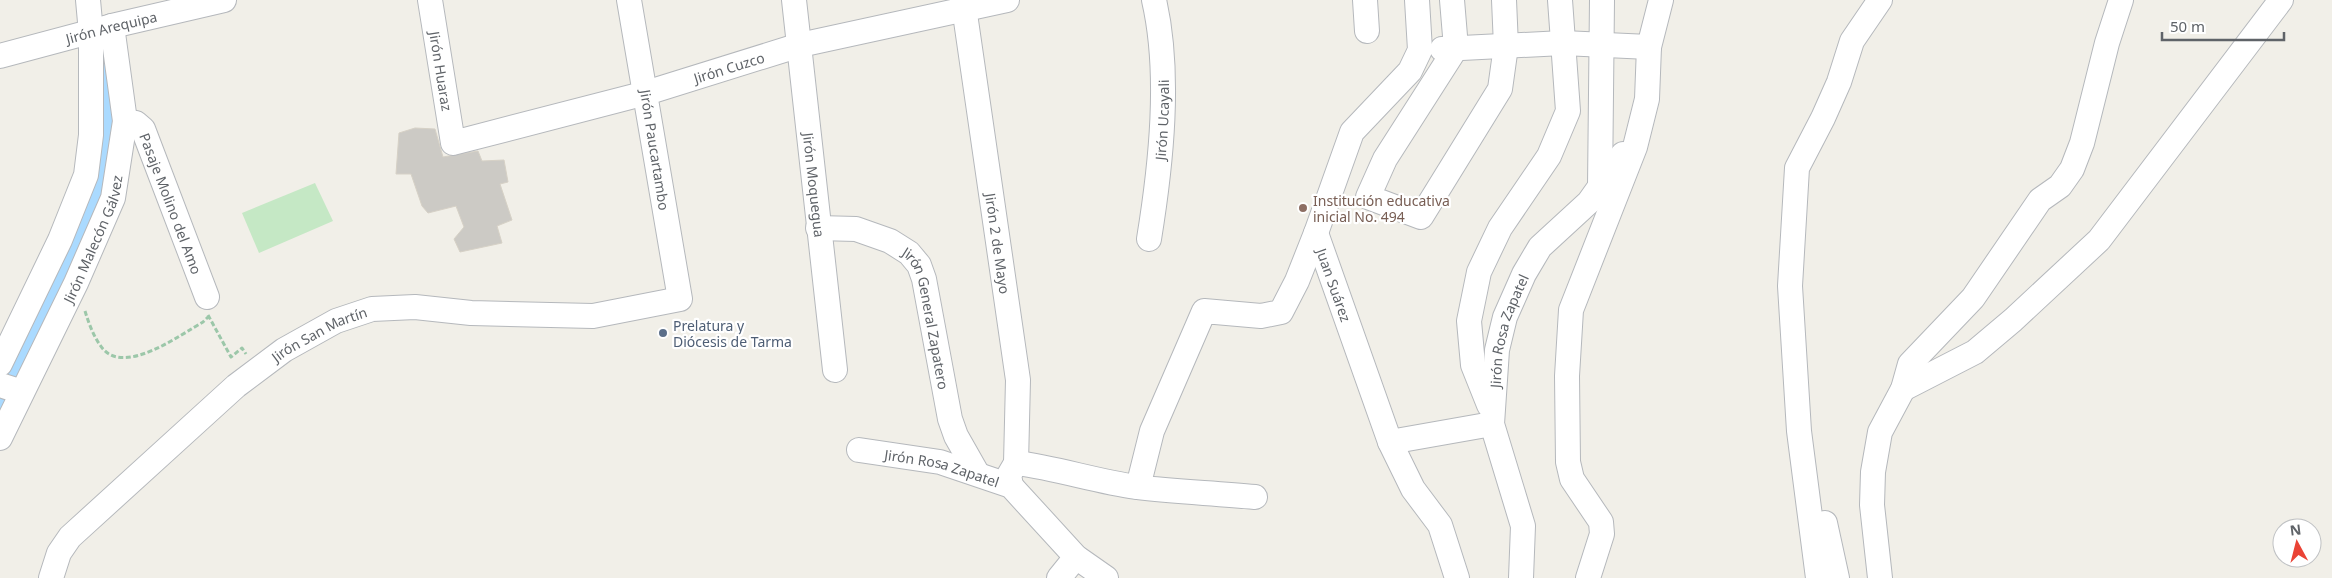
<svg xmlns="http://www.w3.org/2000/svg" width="2332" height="578" font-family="'Noto Sans',sans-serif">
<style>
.green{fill:#c5e8c5}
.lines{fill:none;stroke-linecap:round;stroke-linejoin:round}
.river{stroke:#aadaff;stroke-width:30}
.building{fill:#cccac5;stroke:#d6d1c6}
.minor-casing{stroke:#b5b8bc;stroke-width:26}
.path{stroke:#9cc7a9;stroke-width:3;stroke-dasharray:5 2.5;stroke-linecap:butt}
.minor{stroke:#fff;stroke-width:24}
.education-dot{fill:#8d6e63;stroke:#fff;stroke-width:2}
.service-dot{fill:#5c6f8a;stroke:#fff;stroke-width:2}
.labels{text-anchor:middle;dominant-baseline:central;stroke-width:4.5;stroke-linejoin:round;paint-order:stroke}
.street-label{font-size:14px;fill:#5f6368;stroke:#fff}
.education-label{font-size:14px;fill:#785e54;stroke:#fff;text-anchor:start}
.service-label{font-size:14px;fill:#4e5e75;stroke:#fff;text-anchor:start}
</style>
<rect width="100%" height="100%" fill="#f1efe8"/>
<path class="green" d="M315,183l18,38 -74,32 -17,-40z"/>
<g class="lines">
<path class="river" d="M0,397l50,-98 39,-86 11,-36 4,-38 -3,-80"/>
</g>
<path class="building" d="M415,128l20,1 8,28 35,-6 4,10 22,-1 4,22 -8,2 12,36 -15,6 5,17 -42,9 -6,-13 10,-12 -8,-21 -28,7 -6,-7 -11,-32h-15l3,-41z"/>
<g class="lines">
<g class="minor-casing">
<g id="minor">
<path id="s1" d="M430,0l23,143 193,-50 154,-48 207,-45"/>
<path id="s2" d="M794,0l41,370"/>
<path id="s3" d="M963,0l55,380 -2,83 -7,12 2,11"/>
<path d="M1365,0l2,31"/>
<path d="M1452,0l4,48 -71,111 -17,38 53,20 79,-128 6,-43 -2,-46"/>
<path d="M1442,49l121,-6 86,4"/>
<path id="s4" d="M0,56l112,-30 112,-26"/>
<path id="s5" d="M125,121l11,2 7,6 64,168"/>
<path d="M1600,187l2,-187"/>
<path id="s6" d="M818,228l38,1 34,12 19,12 10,12 5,14 26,140 6,17 21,37"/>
<path id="s7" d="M1316,233l74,209 23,47 27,36 17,53"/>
<path id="s8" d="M1149,239c12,-74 22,-165 5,-239"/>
<path d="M0,364l60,-124 26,-65 5,-40v-102l-3,-33"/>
<path d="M0,385l22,7"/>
<path d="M1903,389l72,-37 38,-32 86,-80 182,-240"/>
<path d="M1489,405l-16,-40 -4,-44 10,-49 21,-44 49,-72 19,-45 -8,-111"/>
<path id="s9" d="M0,438l76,-155 37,-85 12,-77 -13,-95"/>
<path d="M1390,442l102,-18"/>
<path id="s10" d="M859,450l81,12 71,24 65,71 30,21"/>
<path d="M1016,463c40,5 79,18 120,24 40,5 80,6 119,10"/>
<path d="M1138,487l14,-56 52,-120 57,5 20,-4 16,-31 19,-48 36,-101 58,-61 10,-21 -3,-50"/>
<path d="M1825,523l12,55"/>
<path id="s11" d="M51,578l8,-25 11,-16 166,-151 48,-36 52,-29 36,-12 43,-2 56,6 122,3 87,-17 -51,-299"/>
<path d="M1059,578l17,-21"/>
<path id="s12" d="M1521,578l2,-52 -31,-102 5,-74 8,-33 19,-43 16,-27 49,-45 34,-48"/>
<path d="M1588,578l14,-44 -1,-12 -29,-43 -4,-17 -1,-86 4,-66 64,-163 12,-48 2,-52 12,-47"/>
<path d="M1818,578l-19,-147 -9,-145 7,-118 26,-50 16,-36 13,-41 28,-41"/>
<path d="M1880,578l-8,-73 1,-33 7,-40 23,-43 7,-25 63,-66 67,-98 20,-14 12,-17 10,-26 25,-100 14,-43"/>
</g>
</g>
<path class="path" d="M85,311c4,13 9,27 18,38 23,26 77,-14 100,-27l5,-5
M208,315l23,42 11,-9 4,6"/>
<use href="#minor" class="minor"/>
</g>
<circle class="education-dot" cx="1303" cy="208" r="5"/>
<circle class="service-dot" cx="663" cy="333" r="5"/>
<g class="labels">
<g class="street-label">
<text stroke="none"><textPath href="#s4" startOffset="115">Jirón Arequipa</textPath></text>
<text stroke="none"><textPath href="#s1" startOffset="431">Jirón Cuzco</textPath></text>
<text stroke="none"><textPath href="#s1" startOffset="72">Jirón Huaraz</textPath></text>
<text stroke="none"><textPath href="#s8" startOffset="120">Jirón Ucayali</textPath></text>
<text transform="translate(655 150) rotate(81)">Jirón Paucartambo</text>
<text stroke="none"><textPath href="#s2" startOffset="186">Jirón Moquegua</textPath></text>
<text stroke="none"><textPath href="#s5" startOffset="100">Pasaje Molino del Amo</textPath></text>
<text stroke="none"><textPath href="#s9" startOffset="220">Jirón Malecón Gálvez</textPath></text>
<text stroke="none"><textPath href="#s3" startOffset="246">Jirón 2 de Mayo</textPath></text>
<text stroke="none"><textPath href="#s7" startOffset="55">Juan Suárez</textPath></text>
<text stroke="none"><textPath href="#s6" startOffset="165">Jirón General Zapatero</textPath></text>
<text stroke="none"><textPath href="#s12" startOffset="254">Jirón Rosa Zapatel</textPath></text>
<text stroke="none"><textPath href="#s11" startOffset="369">Jirón San Martín</textPath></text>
<text stroke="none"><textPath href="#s10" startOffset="85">Jirón Rosa Zapatel</textPath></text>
</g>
<g class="education-label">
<text x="1313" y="200">Institución educativa<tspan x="1313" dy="16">inicial No. 494</tspan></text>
</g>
<g class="service-label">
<text x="673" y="325">Prelatura y<tspan x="673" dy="16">Diócesis de Tarma</tspan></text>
</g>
</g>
<g transform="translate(2297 543) rotate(353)"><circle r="24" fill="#ffffff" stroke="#bfc1c3"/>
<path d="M0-4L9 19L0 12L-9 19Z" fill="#ea4335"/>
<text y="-8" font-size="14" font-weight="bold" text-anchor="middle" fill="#5f6368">N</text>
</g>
<path d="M2162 32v8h122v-8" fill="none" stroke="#5f6368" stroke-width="2.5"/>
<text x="2170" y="32" font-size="15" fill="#5f6368" stroke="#ffffff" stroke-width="4" paint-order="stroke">50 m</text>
</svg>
